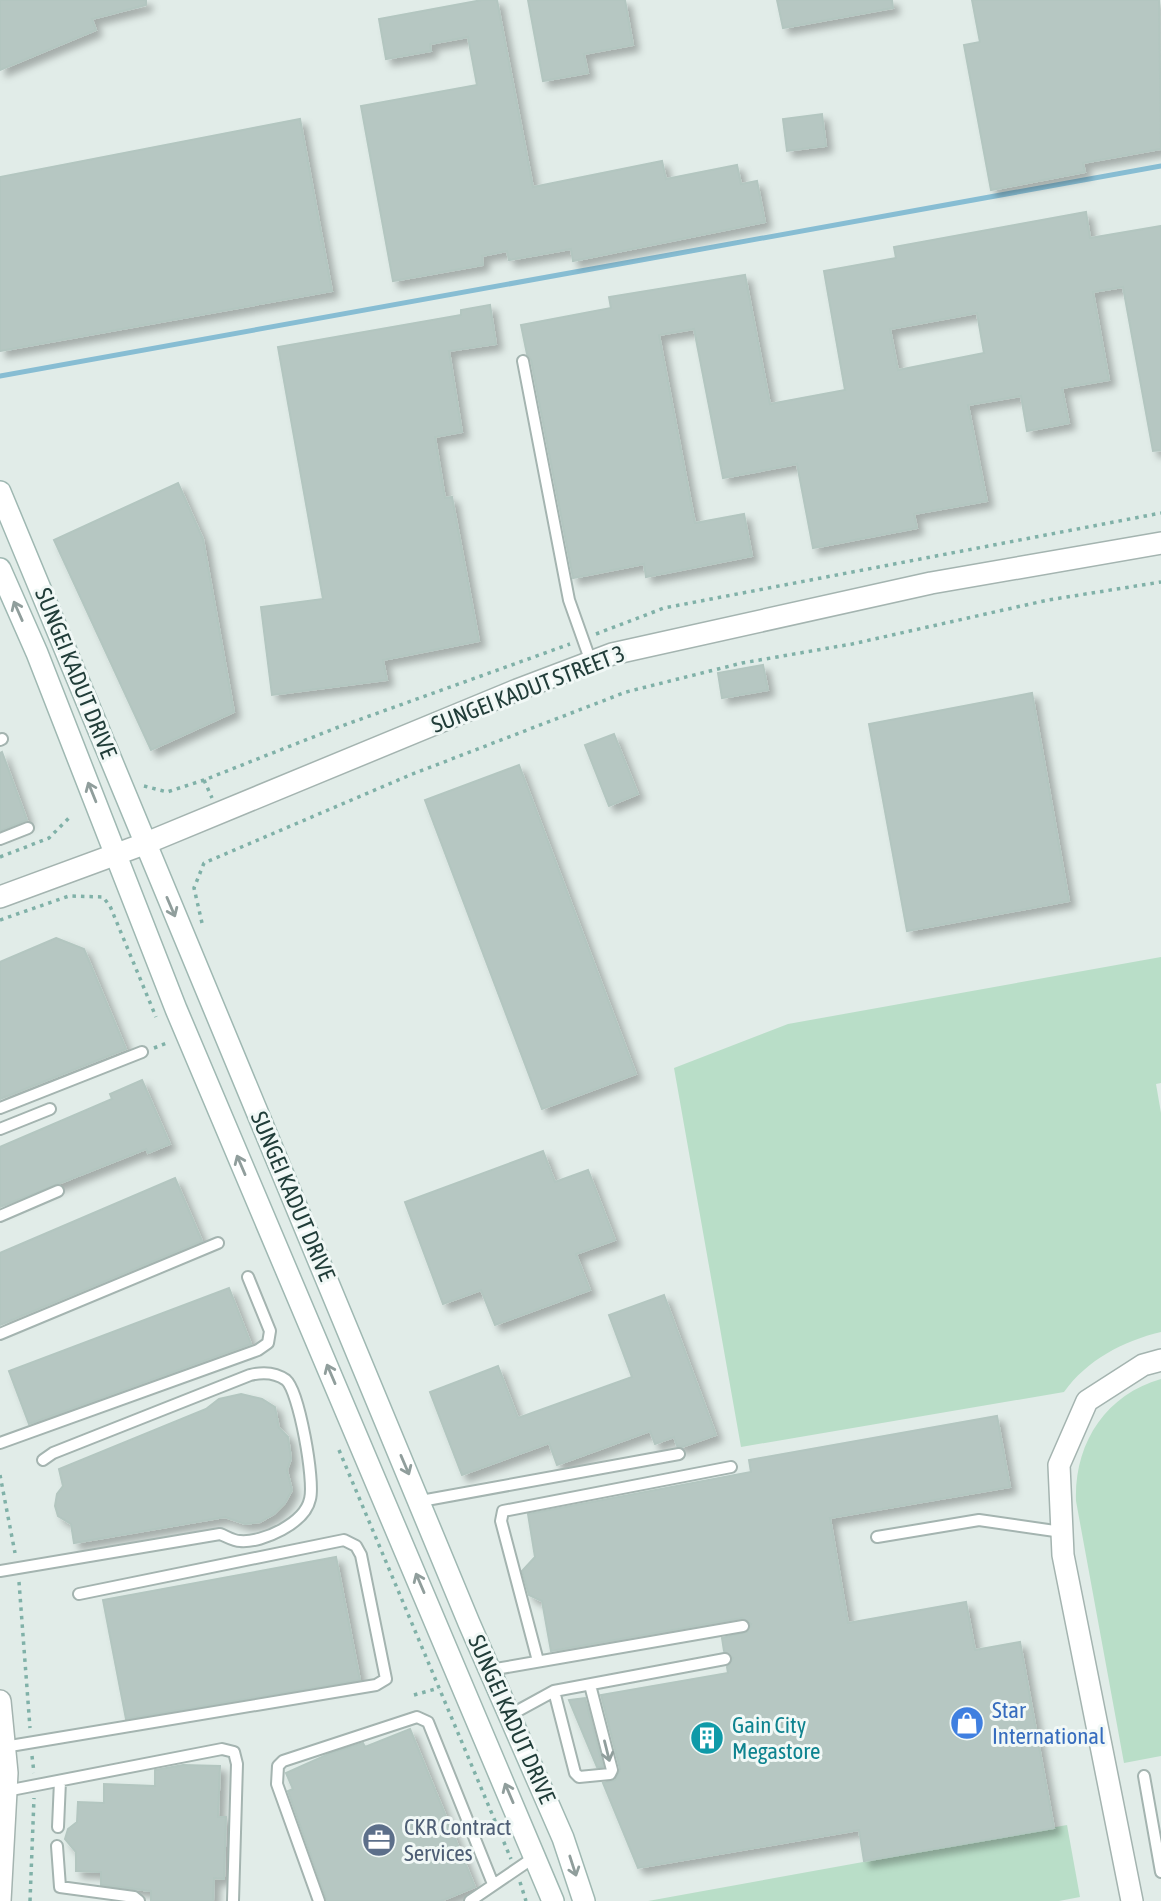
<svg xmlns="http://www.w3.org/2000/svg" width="1161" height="1901" font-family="'Asap Condensed',sans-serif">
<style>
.green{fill:#b9dec8}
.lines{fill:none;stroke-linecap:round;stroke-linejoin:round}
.stream{stroke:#87bdd3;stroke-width:5}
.building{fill:#b6c7c2;stroke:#b3c6c0;stroke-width:2;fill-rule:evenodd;filter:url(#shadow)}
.lane-casing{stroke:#a4b4b0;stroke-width:14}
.street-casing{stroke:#a4b4b0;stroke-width:24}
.secondary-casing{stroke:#9fb8b2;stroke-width:24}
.path{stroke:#80b1a8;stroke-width:3.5;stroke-dasharray:3.5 5;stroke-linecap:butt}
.lane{stroke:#fff;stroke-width:10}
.street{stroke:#fff;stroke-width:21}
.secondary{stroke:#fff;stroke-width:21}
.oneway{stroke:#909e9c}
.labels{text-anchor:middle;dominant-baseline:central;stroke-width:6;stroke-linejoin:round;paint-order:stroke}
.street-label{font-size:23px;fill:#213d39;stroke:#f1f8f6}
.shop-label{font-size:23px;fill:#366cbe;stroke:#f1f8f6;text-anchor:start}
.culture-label{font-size:23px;fill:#0d838f;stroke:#f1f8f6;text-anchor:start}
.service-label{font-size:23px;fill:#4e5e75;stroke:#f1f8f6;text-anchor:start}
</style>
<defs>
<filter id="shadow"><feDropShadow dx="6" dy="6" stdDeviation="3.5" flood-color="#0004"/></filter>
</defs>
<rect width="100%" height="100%" fill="#e1ece8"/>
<path class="green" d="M 1161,957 L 1161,1083 L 1156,1084 L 1161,1113 L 1161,1332 C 1123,1341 1087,1360 1064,1392 L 741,1447 L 674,1068 L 788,1024 Z
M 1161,1379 L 1161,1756 L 1124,1763 L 1076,1501 C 1074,1444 1105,1395 1161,1379 Z
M 1067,1825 L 1080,1897 L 1059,1901 L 648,1901 Z"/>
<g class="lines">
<path class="stream" d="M 0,376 L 1161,166"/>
</g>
<path class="building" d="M 0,0 L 146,0 L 146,5 L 92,19 L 96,30 L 0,70 Z
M 482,0 L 497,0 L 533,187 L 662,161 L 666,179 L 737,165 L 741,184 L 757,181 L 765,222 L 573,261 L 571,249 L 509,260 L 507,251 L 482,256 L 483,265 L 393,281 L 361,106 L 477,85 L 468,37 L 430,44 L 431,51 L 386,59 L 379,19 Z
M 528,0 L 625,0 L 633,45 L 584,54 L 588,73 L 543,81 Z
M 777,0 L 892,0 L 893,8 L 783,28 Z
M 972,0 L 1159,0 L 1161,149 L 1083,163 L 1085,172 L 991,190 L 964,45 L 980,42 Z
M 822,114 L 826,146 L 787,151 L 783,119 Z
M 300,119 L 332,291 L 0,351 L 0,177 Z
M 1086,212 L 1090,238 L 1161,226 L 1161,450 L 1153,451 L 1123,287 L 1093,292 L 1109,380 L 1062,388 L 1069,423 L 1027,431 L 1021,396 L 968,405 L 987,501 L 914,514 L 917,528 L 813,548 L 797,464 L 723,478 L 694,329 L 659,335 L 695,523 L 744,514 L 752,556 L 646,577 L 644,564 L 573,578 L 531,360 L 527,354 L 521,325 L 611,308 L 609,297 L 745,275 L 770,404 L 845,390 L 824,271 L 896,258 L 894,247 ZM 977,313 L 984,353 L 898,370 L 890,329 Z
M 490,305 L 496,344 L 449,351 L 462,432 L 435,437 L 445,498 L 452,497 L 479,641 L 383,660 L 387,680 L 272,695 L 261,607 L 323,599 L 278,347 L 461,315 L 461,310 Z
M 178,483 L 203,539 L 234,712 L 151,750 L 54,540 Z
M 763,665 L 768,690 L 722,698 L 718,673 Z
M 1032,693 L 1069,901 L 907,931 L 869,724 Z
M 614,734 L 638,794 L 609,806 L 585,745 Z
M 2,752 L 27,820 L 0,831 L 0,753 Z
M 519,765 L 636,1074 L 542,1109 L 425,800 Z
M 56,938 L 84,949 L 126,1049 L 0,1099 L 0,962 Z
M 142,1080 L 170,1144 L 148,1153 L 146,1149 L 0,1207 L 0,1147 L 112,1099 L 110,1094 Z
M 543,1151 L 555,1182 L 588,1170 L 615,1240 L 576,1254 L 590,1290 L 495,1325 L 481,1290 L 443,1304 L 405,1202 Z
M 175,1178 L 202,1241 L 0,1325 L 0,1253 Z
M 229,1288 L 251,1344 L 29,1424 L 9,1371 Z
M 664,1295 L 716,1435 L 682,1447 L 677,1446 L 674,1437 L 655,1444 L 650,1431 L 557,1465 L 549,1443 L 462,1475 L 430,1392 L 498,1366 L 518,1418 L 632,1377 L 609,1315 Z
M 241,1394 L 262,1399 L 275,1407 L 279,1428 L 288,1437 L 291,1459 L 287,1470 L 292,1490 L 285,1503 L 274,1514 L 260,1522 L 245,1524 L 225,1517 L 74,1543 L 71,1524 L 58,1516 L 55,1506 L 57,1494 L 63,1486 L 59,1469 L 206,1409 L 219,1399 Z
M 997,1416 L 1010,1487 L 830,1518 L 848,1623 L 966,1602 L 975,1650 L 1020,1642 L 1054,1828 L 864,1861 L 859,1830 L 638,1868 L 603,1783 L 615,1780 L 620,1769 L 601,1695 L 728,1673 L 727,1667 L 733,1658 L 724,1651 L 722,1638 L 747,1632 L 751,1624 L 742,1618 L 551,1651 L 542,1601 L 529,1595 L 522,1571 L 535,1557 L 528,1514 L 751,1472 L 749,1460 Z
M 336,1557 L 360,1680 L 126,1719 L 103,1600 Z
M 585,1698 L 603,1767 L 597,1767 L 569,1700 Z
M 410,1729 L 475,1887 L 441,1901 L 327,1901 L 288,1791 L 293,1789 L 286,1773 L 331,1753 L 363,1743 L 365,1747 Z
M 183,1765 L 220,1766 L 218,1817 L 226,1817 L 224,1879 L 214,1878 L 213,1901 L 151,1901 L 151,1891 L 101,1885 L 101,1872 L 76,1871 L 76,1852 L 65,1839 L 68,1829 L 77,1822 L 78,1802 L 104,1803 L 104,1784 L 155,1786 L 155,1770 Z"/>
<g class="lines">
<g class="lane-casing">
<path id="lane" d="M 523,361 L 569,600 L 591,662
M 0,740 L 2,739
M 0,839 L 28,828
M 0,1108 L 142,1052
M 0,1129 L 50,1109
M 0,1216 L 58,1191
M 0,1334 L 218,1243
M 0,1443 L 258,1350 L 268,1343 L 270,1331 L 248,1277
M 421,1501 L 679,1454
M 877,1537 L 979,1520 L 1062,1532
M 0,1571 L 220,1534 C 226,1536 233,1541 240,1541 C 263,1543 305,1523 310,1499 C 315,1481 299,1391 286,1380 C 275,1372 262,1372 250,1375 L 53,1453 L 43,1460
M 538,1661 L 501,1521 L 503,1511 L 731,1467
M 490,1670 L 743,1626
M 554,1691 L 575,1773 L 579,1777 L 610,1774 L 612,1770 L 590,1685
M 510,1715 L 554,1691 L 725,1659
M 4,1747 L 376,1685 L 386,1679 L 361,1555 L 356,1546 L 344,1540 L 79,1594
M 1144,1776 L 1161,1872
M 6,1791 L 222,1749 L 234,1752 L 237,1764 L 233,1901
M 58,1827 L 60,1781
M 57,1846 L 60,1887 L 134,1897 L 139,1901
M 319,1901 L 277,1784 L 278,1766 L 283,1761 L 417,1717 L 428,1722 L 493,1884
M 470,1901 L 536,1856"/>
</g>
<g class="street-casing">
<path id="street" d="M 0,897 L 144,844 L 517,690 L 612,654 L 931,583 L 1161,543
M 0,1701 L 7,1773 L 0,1901
M 1132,1901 L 1063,1555 L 1059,1465 L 1087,1401 L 1143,1365 L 1161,1360"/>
</g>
<g class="secondary-casing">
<path id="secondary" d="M 0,492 L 469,1623 L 563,1838 L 584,1901
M 0,569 L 37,653 L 176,1009 L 553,1901"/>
</g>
<path class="path" d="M 596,634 L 664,608 L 1161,513
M 204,780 L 212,798
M 144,786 L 167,792 L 204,780 L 336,728 L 570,644
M 0,857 L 49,838 L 69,818
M 0,920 L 69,896 L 103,897 L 110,906 L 156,1017
M 202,923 L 194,888 L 204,863 L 410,775 L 626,692 L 742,663 L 852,644 L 1048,600 L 1161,582
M 154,1048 L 167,1043
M 339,1450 L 511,1859
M 0,1475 L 15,1553
M 19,1582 L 30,1728
M 414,1695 L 439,1688
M 32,1756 L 34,1773
M 520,1882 L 526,1901
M 30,1901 L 34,1798"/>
<use href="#lane" class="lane"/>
<use href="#street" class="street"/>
<use href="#secondary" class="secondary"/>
</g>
<defs><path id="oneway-shaft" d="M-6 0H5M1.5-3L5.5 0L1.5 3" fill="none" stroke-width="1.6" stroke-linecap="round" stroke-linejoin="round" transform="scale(1.75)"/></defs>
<g class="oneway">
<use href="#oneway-shaft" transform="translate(18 611) rotate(-114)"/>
<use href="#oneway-shaft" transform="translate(92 792) rotate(-112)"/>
<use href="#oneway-shaft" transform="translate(171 907) rotate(67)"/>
<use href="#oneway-shaft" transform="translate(241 1165) rotate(-113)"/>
<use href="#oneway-shaft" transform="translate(331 1374) rotate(-113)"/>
<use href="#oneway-shaft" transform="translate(405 1465) rotate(67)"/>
<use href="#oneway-shaft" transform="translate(420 1583) rotate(-113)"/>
<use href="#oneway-shaft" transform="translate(607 1751) rotate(76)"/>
<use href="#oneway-shaft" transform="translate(509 1793) rotate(-113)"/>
<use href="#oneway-shaft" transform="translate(573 1866) rotate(72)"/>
</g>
<defs>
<g id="shop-disc" transform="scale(1.75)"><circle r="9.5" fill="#3f7fe0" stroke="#f1f8f6"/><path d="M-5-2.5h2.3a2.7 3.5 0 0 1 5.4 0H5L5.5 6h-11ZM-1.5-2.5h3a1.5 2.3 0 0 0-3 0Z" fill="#fff"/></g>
<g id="building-disc" transform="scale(1.75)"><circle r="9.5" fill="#0f9aa8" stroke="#f1f8f6"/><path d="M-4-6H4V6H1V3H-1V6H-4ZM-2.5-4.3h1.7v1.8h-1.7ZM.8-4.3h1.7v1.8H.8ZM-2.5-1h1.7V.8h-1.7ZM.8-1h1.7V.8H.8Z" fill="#fff"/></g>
<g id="office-disc" transform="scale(1.75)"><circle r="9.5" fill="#5c6f8a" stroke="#f1f8f6"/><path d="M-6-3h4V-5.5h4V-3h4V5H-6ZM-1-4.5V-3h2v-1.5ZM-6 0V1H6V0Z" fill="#fff"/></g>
</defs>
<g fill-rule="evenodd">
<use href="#shop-disc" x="967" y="1723"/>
<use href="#building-disc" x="707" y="1738"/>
<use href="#office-disc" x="379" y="1840"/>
</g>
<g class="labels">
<g class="street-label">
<text transform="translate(76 673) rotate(68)">SUNGEI KADUT DRIVE</text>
<text transform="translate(528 689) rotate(-21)">SUNGEI KADUT STREET 3</text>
<text transform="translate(293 1196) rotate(67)">SUNGEI KADUT DRIVE</text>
<text transform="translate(512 1719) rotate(66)">SUNGEI KADUT DRIVE</text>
</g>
<g class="shop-label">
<text x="992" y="1710">Star<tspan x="992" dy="26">International</tspan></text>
</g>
<g class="culture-label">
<text x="732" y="1725">Gain City<tspan x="732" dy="26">Megastore</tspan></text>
</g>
<g class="service-label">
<text x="404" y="1827">CKR Contract<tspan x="404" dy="26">Services</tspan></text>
</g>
</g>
</svg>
